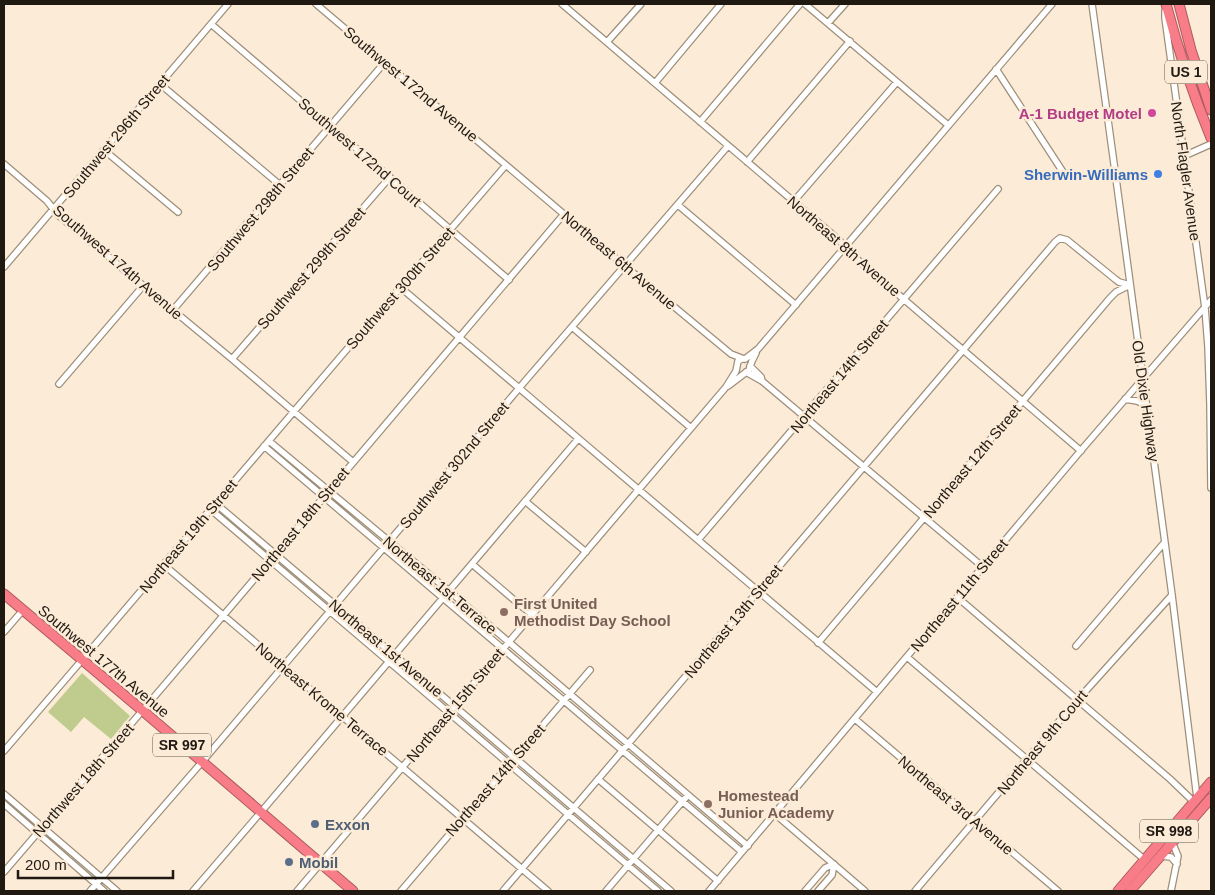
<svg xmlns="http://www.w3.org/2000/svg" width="1215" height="895" font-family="Arial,sans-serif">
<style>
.green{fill:#bfcc8d}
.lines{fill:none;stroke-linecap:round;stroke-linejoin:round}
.minor-casing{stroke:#9e8f7b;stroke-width:8}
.highway-casing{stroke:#ac5a5f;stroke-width:11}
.minor{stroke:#fff;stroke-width:5.5}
.highway{stroke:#f87d88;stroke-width:9}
.hotel-dot{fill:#d1479c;stroke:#fcebd6;stroke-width:2}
.shop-dot{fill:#3f7fe0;stroke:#fcebd6;stroke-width:2}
.education-dot{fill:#8d6e63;stroke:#fcebd6;stroke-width:2}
.service-dot{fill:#5c6f8a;stroke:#fcebd6;stroke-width:2}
.labels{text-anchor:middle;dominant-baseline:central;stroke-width:5;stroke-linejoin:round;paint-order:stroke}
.shield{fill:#fcebd6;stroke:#61584d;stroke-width:1}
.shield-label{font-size:14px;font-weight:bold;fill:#1f1912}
.street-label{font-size:15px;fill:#1f1912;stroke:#fcebd6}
.hotel-label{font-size:15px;font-weight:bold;fill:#b23c85;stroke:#fcebd6;text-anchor:end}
.shop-label{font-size:15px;font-weight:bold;fill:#366cbe;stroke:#fcebd6;text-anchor:end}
.education-label{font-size:15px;font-weight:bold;fill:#785e54;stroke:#fcebd6;text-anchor:start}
.service-label{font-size:15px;font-weight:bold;fill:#4e5e75;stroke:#fcebd6;text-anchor:start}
</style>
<rect width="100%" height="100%" fill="#fcebd6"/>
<path class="green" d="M 82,673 L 130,716 L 111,739 L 84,717 L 71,732 L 48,712 Z"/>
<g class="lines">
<g class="minor-casing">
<path id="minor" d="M 316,4 L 625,266 L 731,354 L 744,359
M 562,4 L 839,240 L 851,254 L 1081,451
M 805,4 L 948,125
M 1092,4 L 1115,171 L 1172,595 L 1197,798
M 1165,11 L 1165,18 L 1205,308 L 1208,347 L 1210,404 L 1211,488
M 828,23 L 845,4
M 211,24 L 336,131 L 509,280
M 607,42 L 641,4
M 996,69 L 1063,172
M 655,83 L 721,4
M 160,84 L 280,185
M 700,122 L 800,4
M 104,150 L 178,212
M 1184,156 L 1211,144
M 747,162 L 850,41
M 4,164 L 47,201 L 58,215 L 232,359 L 353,462
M 794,201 L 897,82
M 678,205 L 796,305
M 4,267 L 228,4
M 400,287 L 877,692
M 173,310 L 385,62
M 572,327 L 691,428
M 232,359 L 390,177
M 750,366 L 761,377 L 762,381
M 746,372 L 762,381 L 983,567
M 59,384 L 143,286
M 728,386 L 749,370 L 752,361 L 756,353
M 1125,399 L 1137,401 L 1146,405
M 269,441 L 449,591 L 748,846
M 264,446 L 742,852
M 525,501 L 586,552
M 215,503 L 459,710 L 671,891
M 210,509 L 658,891
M 698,540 L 998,189
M 472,564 L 520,605 L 532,614
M 164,565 L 548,891
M 957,597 L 1170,779 L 1194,802
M 4,632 L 23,610
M 818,643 L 1110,298 L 1116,292 L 1130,285
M 1076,646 L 1164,543
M 907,657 L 1145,860
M 855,719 L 1058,891
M 4,751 L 82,660 L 342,355 L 506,165
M 598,779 L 718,881
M 4,794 L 117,891
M 4,804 L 104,891
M 775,814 L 865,891
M 1160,856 L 1171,857 L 1177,864
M 4,872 L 166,683 L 564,214
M 90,891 L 202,762 L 526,380 L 728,146
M 193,891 L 261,812 L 578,439
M 297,891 L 726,387 L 736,371 L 738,361 L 742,359 L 745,359 L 758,349 L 1052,4
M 401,891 L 590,670
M 503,891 L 1055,242 L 1060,238 L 1067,240 L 1115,279 L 1119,282 L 1130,285
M 606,891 L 688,795
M 709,891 L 1083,448 L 1211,300
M 805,891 L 825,868 L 834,864 L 832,875 L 818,891
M 915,891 L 1073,705 L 1172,595
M 1171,891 L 1178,856 L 1172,842"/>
</g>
<g class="highway-casing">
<path id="highway" d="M 1166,4 C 1178,50 1193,94 1211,138
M 1179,4 L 1191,50 L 1211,110
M 4,594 L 143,711 L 353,891
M 1118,891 L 1211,782
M 1130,891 L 1211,798"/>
</g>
<use href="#minor" class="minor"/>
<use href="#highway" class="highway"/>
</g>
<circle class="hotel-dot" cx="1152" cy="113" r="5"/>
<circle class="shop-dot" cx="1158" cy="174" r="5"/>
<g class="education-dot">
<circle cx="504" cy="612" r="5"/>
<circle cx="708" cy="804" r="5"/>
</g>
<g class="service-dot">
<circle cx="315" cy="824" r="5"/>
<circle cx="289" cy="862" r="5"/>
</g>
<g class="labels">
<g class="shield">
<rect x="1165" y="60.5" width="42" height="23" rx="4"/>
<rect x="153" y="733.5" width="58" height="23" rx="4"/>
<rect x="1140" y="819.5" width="58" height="23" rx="4"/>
</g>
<g class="shield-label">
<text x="1186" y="72">US 1</text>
<text x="182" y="745">SR 997</text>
<text x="1169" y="831">SR 998</text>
</g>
<g class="street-label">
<text transform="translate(411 84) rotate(40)">Southwest 172nd Avenue</text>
<text transform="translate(116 136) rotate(-50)">Southwest 296th Street</text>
<text transform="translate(360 152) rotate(41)">Southwest 172nd Court</text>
<text transform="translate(1186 171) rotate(82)">North Flagler Avenue</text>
<text transform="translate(260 209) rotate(-50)">Southwest 298th Street</text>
<text transform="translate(844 246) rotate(41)">Northeast 8th Avenue</text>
<text transform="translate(619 260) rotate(40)">Northeast 6th Avenue</text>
<text transform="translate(118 262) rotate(41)">Southwest 174th Avenue</text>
<text transform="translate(311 268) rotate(-49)">Southwest 299th Street</text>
<text transform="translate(400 288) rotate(-49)">Southwest 300th Street</text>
<text transform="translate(839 376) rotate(-50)">Northeast 14th Street</text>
<text transform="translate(1146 401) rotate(82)">Old Dixie Highway</text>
<text transform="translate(972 461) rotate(-50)">Northeast 12th Street</text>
<text transform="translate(454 465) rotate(-50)">Southwest 302nd Street</text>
<text transform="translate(300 524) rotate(-50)">Northeast 18th Street</text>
<text transform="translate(188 536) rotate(-50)">Northeast 19th Street</text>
<text transform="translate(440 585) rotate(40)">Northeast 1st Terrace</text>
<text transform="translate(959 595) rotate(-50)">Northeast 11th Street</text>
<text transform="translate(733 621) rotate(-50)">Northeast 13th Street</text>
<text transform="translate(386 648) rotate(40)">Northeast 1st Avenue</text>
<text transform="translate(104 661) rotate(40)">Southwest 177th Avenue</text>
<text transform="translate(322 699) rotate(40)">Northeast Krome Terrace</text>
<text transform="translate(455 705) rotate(-50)">Northeast 15th Street</text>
<text transform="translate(1042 742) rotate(-50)">Northeast 9th Court</text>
<text transform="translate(83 780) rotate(-49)">Northwest 18th Street</text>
<text transform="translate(495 780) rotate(-49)">Northeast 14th Street</text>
<text transform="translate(956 805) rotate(40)">Northeast 3rd Avenue</text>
</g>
<g class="hotel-label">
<text x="1142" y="113">A-1 Budget Motel</text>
</g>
<g class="shop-label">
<text x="1148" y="174">Sherwin-Williams</text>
</g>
<g class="education-label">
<text x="514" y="603">First United<tspan x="514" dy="17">Methodist Day School</tspan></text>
<text x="718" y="795">Homestead<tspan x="718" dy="17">Junior Academy</tspan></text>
</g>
<g class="service-label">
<text x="325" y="824">Exxon</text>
<text x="299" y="862">Mobil</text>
</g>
</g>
<rect width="1215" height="895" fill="none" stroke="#1f1912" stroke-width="10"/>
<path d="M18 870v8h155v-8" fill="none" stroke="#1f1912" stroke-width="2.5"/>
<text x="25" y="870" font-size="15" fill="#1f1912" stroke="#fcebd6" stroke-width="4" paint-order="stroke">200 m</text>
</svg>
